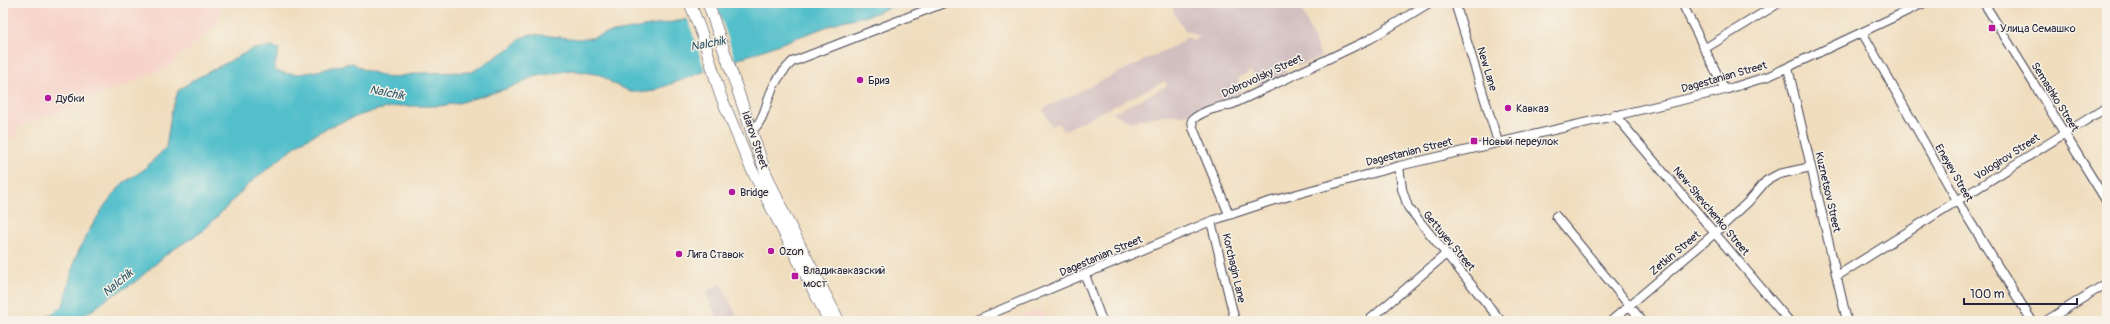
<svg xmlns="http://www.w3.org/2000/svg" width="2110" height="324" font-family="Pangolin,sans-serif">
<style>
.built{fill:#f7d1c7}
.industrial{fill:#d2bfc0}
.water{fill:#52bfcb;stroke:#3a7083}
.pier{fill:#f0ddbe}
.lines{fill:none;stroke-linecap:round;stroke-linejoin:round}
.minor-casing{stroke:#413e4f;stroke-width:10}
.major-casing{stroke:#413e4f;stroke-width:12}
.minor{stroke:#fff;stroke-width:8}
.major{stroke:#fff;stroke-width:11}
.poi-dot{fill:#b5179e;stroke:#f7f3e8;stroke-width:1.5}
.labels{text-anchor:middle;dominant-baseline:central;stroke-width:3;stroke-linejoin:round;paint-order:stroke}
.poi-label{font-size:11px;fill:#22223b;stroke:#f7f3e8;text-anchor:start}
.street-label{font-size:11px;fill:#22223b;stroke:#f7f3e8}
.water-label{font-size:12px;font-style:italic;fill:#33596d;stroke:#f7f3e8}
</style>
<rect width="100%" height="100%" fill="#f7f3e8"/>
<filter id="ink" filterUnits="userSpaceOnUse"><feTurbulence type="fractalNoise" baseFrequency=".025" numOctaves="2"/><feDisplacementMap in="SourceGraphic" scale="8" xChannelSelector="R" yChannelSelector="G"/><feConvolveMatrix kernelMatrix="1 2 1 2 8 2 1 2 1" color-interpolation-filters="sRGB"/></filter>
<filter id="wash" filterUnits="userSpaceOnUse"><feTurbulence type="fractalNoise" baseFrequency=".012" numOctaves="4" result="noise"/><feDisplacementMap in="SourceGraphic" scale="16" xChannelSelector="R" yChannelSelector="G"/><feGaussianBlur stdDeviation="0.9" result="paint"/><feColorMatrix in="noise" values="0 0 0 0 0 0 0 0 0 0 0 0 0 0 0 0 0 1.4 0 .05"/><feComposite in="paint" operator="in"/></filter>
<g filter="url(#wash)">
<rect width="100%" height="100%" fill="#f0ddbe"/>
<path class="built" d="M 3,3 L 223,3 L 218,23 L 167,68 L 17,128 L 19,134 L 3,142 Z
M 1042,309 L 1048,321 L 1007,321 Z"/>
<path class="industrial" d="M 1172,3 L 1301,3 L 1302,10 L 1321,57 L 1298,66 L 1295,62 L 1284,66 L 1287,73 L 1259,88 L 1251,71 L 1238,79 L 1243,93 L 1204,110 L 1185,115 L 1163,115 L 1130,122 L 1113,113 L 1167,86 L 1165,81 L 1063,131 L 1059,123 L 1051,126 L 1043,109 L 1182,42 L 1187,36 L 1193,41 L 1200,37 L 1185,30 L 1174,13 Z
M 721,284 L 731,304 L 739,321 L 719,321 L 705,292 Z"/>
<path class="water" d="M 730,3 L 901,3 L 870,15 L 842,21 L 649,92 L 631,92 L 612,83 L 601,75 L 571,70 L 533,77 L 509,88 L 458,103 L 440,106 L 400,106 L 376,110 L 346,120 L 321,131 L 301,142 L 251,182 L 203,231 L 168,253 L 135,282 L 108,298 L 94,309 L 74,321 L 41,321 L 63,306 L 75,259 L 87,234 L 105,205 L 123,183 L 142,171 L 166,148 L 171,114 L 178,91 L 193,80 L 253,49 L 272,47 L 279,49 L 274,70 C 299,81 328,66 353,63 L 362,69 L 390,78 L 419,73 L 472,72 L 512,47 L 521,38 L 531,34 L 579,39 L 592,38 L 603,34 L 684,20 Z"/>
<path class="pier" d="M 717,6 L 736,62 L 706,74 L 687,17 Z"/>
</g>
<g filter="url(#ink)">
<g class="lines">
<g class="minor-casing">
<path id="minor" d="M 1455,3 L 1498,142
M 1682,3 L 1725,90
M 1984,3 L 2107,202
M 1862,32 L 1958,202 L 2032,321
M 1704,49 L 1779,3
M 1788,68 L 1847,321
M 1615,115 L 1789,321
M 752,131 C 764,120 765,107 771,92 C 775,81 783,71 792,62 L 944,3
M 1399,166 L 1402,189 L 1408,207 L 1501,321
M 1229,214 L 1193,128 L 1192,120 C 1204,110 1219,107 1233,104 L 1370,39 L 1429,3
M 1556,216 L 1642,321
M 1211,221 L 1235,321
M 1085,275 L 1102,321
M 1837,276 L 2107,107
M 974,321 L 1211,221 L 1268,202 L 1399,166 L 1725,90 L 1769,76 L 1924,3
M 1368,321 L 1446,254
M 1611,321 L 1715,233 L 1749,201 L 1766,181 L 1779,174 L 1811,167
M 2046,321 L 2107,283"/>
</g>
<g class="major-casing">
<path id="major" d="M 690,3 L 703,37 L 720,94 L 750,166 L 829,321
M 708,3 L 765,171 L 786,218 L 839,321"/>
</g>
<use href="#minor" class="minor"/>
<use href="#major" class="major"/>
</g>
</g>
<g class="poi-dot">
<rect x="1988" y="24" width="8" height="8" rx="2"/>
<circle cx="860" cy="80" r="4"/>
<circle cx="48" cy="98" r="4"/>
<circle cx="1508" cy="108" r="4"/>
<rect x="1470" y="137" width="8" height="8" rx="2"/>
<circle cx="732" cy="192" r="4"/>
<circle cx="771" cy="251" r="4"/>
<circle cx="679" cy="254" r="4"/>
<rect x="791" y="272" width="8" height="8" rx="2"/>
</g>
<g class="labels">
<g class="poi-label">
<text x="2000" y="28">Улица Семашко</text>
<text x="868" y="80">Бриз</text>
<text x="56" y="98">Дубки</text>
<text x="1516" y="108">Кавказ</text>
<text x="1482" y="141">Новый переулок</text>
<text x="740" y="192">Bridge</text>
<text x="779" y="251">Ozon</text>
<text x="687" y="254">Лига Ставок</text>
<text x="803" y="270">Владикавказский<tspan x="803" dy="13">мост</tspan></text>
</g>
<g class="street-label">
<text transform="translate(1487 69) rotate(73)">New Lane</text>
<text transform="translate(1262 76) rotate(-25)">Dobrovolsky Street</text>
<text transform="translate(1724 77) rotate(-16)">Dagestanian Street</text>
<text transform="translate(2055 97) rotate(58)">Semashko Street</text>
<text transform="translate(755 140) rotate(71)">Idarov Street</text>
<text transform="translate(1409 152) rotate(-14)">Dagestanian Street</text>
<text transform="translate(2007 157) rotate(-33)">Vologirov Street</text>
<text transform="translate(1954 173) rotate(60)">Eneyev Street</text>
<text transform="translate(1828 192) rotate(77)">Kuznetsov Street</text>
<text transform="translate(1711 211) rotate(50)">New-Shevchenko Street</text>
<text transform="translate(1449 241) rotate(50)">Gettuyev Street</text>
<text transform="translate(1675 253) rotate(-40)">Zetkin Street</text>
<text transform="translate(1101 256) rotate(-23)">Dagestanian Street</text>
<text transform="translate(1234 268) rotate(77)">Korchagin Lane</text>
</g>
<g class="water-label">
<text transform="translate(708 44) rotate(-11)">Nalchik</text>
<text transform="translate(387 93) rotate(11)">Nalchik</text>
<text transform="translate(118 283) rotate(-40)">Nalchik</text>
</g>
</g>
<rect width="2110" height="324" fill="none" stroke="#f7f3e8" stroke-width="16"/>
<path d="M1964 298v6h113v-6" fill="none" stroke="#22223b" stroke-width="2"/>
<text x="1970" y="298" font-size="12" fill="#22223b" stroke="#f7f3e8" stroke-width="3" paint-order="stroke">100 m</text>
</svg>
